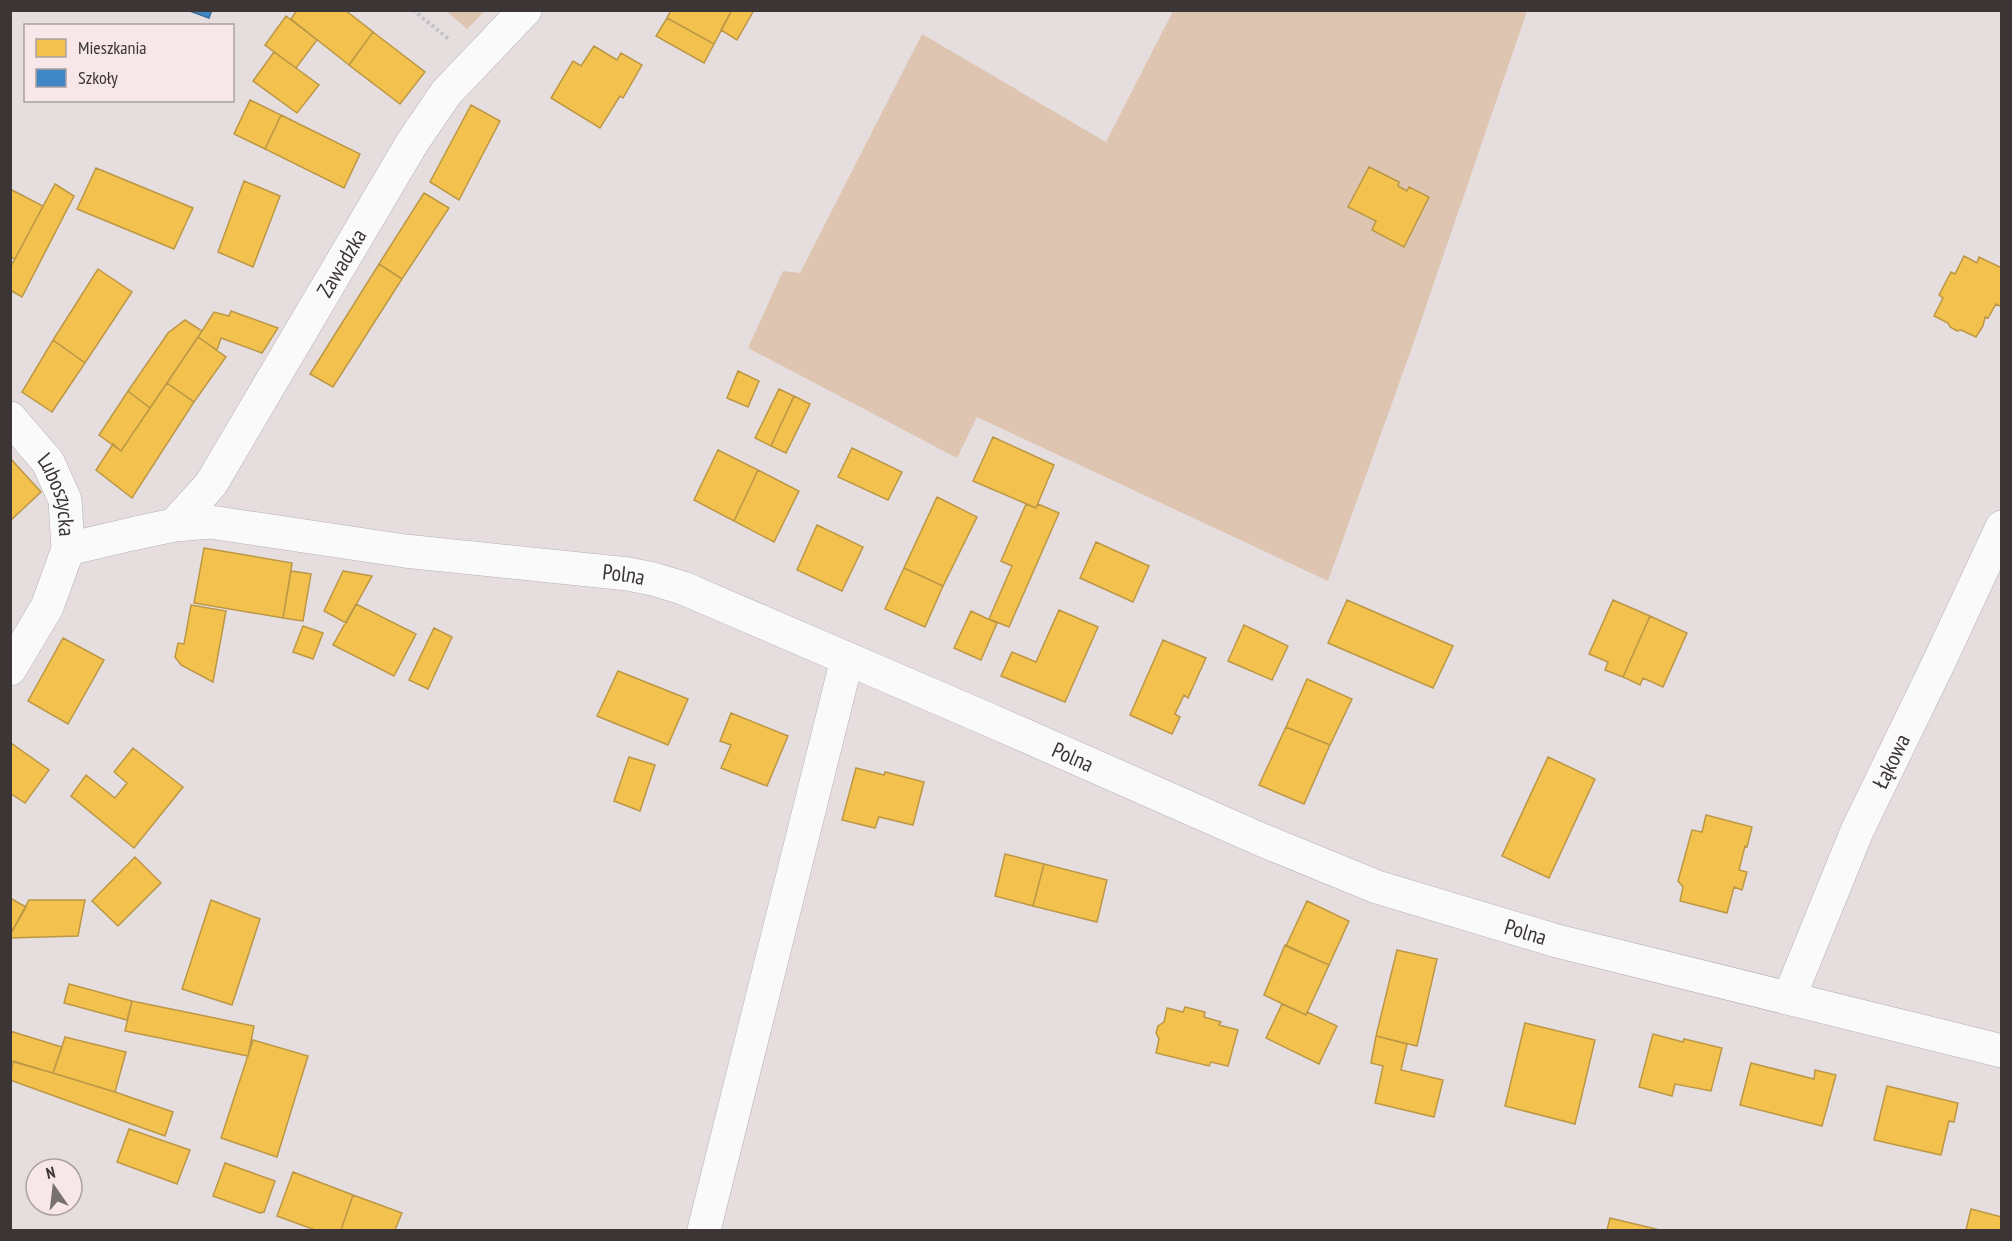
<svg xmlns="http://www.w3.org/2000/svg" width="2012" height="1241" font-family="'PT Sans Narrow',sans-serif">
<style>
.green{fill:#dec5b1}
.homes{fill:#f2c14e;stroke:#bb9746;stroke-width:1.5}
.schools{fill:#3f88c5;stroke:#3e6f9a;stroke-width:1.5}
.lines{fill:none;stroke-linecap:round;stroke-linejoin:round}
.street-casing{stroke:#b7b1b1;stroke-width:34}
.secondary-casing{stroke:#b7b1b1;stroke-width:34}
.path{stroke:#c3c1c1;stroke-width:4;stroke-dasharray:3 3;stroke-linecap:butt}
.street{stroke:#fbfafa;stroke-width:33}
.secondary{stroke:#fbfafa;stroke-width:33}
.labels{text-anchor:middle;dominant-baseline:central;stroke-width:6;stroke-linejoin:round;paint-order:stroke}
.street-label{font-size:22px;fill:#3b3535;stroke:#f7e7e8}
</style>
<rect width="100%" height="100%" fill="#e6dede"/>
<path class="green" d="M 446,11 L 485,11 L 467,29 Z
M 1173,11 L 1527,11 L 1410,353 L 1328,581 L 977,417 L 957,458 L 748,348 L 783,271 L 800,273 L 922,34 L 1106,142 Z"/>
<path class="homes" d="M 297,10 L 345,10 L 373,32 L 349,65 L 291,19 Z
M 671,10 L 732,10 L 714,44 L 667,18 Z
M 732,10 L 754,10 L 737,40 L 721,30 Z
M 286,16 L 317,40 L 296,68 L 265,45 Z
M 667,18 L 714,44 L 704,63 L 656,36 Z
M 373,32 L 425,72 L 400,104 L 349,65 Z
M 594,46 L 617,60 L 621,53 L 642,65 L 623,98 L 620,96 L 600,128 L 551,98 L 573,61 L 581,66 Z
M 274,52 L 319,85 L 297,113 L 253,81 Z
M 250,100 L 281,115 L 265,149 L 234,134 Z
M 471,105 L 500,121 L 459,200 L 430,182 Z
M 281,115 L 360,154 L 344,188 L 265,149 Z
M 1369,167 L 1399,182 L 1398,186 L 1407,191 L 1409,187 L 1429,197 L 1404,247 L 1372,230 L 1376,221 L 1348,207 Z
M 96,168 L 193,208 L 174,249 L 77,209 Z
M 244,181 L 280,196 L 253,267 L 218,252 Z
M 55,184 L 74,196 L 22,297 L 10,290 L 10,268 Z
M 10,189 L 43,206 L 15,259 L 10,257 Z
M 424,193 L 449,208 L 402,279 L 379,264 Z
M 1964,256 L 1977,263 L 1979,257 L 2002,268 L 2002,307 L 1996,304 L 1988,318 L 1985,317 L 1983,326 L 1976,337 L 1961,330 L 1957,331 L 1950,327 L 1948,323 L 1934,316 L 1943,298 L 1939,295 L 1951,272 L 1955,274 Z
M 379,264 L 402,279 L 333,387 L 310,374 Z
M 98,269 L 132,292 L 85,363 L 53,340 Z
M 231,311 L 278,328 L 262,353 L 221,338 L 217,350 L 198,337 L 214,312 L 229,316 Z
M 185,320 L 202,331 L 150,408 L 128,391 L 168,333 Z
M 198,337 L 226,357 L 194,402 L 167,383 Z
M 53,340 L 85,363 L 52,412 L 22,392 Z
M 738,371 L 759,381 L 748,407 L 727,398 Z
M 167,383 L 194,402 L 132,498 L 96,470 L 113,444 L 121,451 Z
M 779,389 L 794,396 L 771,446 L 755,438 Z
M 128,391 L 150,408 L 121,451 L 99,435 Z
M 794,396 L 810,404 L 786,453 L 771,446 Z
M 993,437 L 1054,465 L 1036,508 L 973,481 Z
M 852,448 L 902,472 L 888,500 L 838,477 Z
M 718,450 L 758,470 L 734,521 L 694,500 Z
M 10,458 L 41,492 L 10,521 Z
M 758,470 L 799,491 L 774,542 L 734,521 Z
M 937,497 L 977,517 L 943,586 L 904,568 Z
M 1026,504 L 1036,508 L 1038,504 L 1059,513 L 1009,627 L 989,619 L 1012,566 L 1001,561 Z
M 817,525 L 863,547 L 842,591 L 797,570 Z
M 1096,542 L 1149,566 L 1133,602 L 1080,578 Z
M 204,548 L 292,563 L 283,618 L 194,603 Z
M 904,568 L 943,586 L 925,627 L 885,609 Z
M 291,571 L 311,574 L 303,621 L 283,618 Z
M 343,571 L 372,576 L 346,623 L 324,611 Z
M 1347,600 L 1453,646 L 1433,688 L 1328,643 Z
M 1613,600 L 1650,616 L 1623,677 L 1605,670 L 1608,662 L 1589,654 Z
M 356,604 L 416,634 L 394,676 L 333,645 Z
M 191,605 L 226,611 L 213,682 L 181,665 L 175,657 L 178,643 L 184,644 Z
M 1059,610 L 1098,627 L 1065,702 L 1001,676 L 1012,652 L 1036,662 Z
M 971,611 L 997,623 L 981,660 L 954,648 Z
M 1650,616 L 1687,633 L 1663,687 L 1643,678 L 1640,685 L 1623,677 Z
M 1244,625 L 1288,646 L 1272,680 L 1228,661 Z
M 303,626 L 323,633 L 313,659 L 293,652 Z
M 434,628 L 452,637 L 428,689 L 409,680 Z
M 63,638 L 104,660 L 68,724 L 28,701 Z
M 1163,640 L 1206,658 L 1188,698 L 1184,695 L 1175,714 L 1180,717 L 1172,734 L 1130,715 Z
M 618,671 L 688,699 L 668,745 L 597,716 Z
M 1307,679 L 1352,699 L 1330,745 L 1286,727 Z
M 731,713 L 788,736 L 767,786 L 721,768 L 731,745 L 720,741 Z
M 1286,727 L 1330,745 L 1304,804 L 1259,785 Z
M 11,743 L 49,770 L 25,803 L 10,793 Z
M 133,748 L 183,787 L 134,848 L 71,796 L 86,775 L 115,798 L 127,783 L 114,772 Z
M 629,757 L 655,765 L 640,811 L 614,801 Z
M 1548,757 L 1595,779 L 1549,878 L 1502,856 Z
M 856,768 L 884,775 L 885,772 L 924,782 L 913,825 L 879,817 L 875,828 L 842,820 Z
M 1706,815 L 1752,827 L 1747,847 L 1745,846 L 1739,870 L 1747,872 L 1742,890 L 1734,887 L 1727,913 L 1680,901 L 1683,887 L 1678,881 L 1692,830 L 1702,832 Z
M 1005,854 L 1044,864 L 1033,906 L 995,896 Z
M 135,857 L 161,883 L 118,926 L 92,901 Z
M 1044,864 L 1107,880 L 1097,922 L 1033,906 Z
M 10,898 L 26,907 L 10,935 Z
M 29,900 L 85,900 L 78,936 L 10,938 L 10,935 Z
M 211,900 L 260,919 L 232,1005 L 182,989 Z
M 1307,901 L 1349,921 L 1329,965 L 1286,946 Z
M 1285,945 L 1329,965 L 1306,1015 L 1264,995 Z
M 1397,950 L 1437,959 L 1417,1046 L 1376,1036 Z
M 69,984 L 132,1001 L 127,1020 L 64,1003 Z
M 132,1001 L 254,1026 L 248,1056 L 125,1031 Z
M 1282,1004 L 1306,1015 L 1307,1012 L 1337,1026 L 1319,1064 L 1266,1038 Z
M 1185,1007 L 1205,1012 L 1204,1017 L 1221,1022 L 1219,1025 L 1238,1030 L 1228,1066 L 1211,1062 L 1209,1066 L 1156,1053 L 1159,1039 L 1156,1033 L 1158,1026 L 1164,1022 L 1167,1008 L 1183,1012 Z
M 1525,1023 L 1595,1040 L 1575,1124 L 1505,1106 Z
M 10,1031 L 62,1047 L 53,1073 L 10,1061 Z
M 1653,1034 L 1683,1042 L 1684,1039 L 1722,1048 L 1711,1091 L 1675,1084 L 1672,1096 L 1639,1087 Z
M 1376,1036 L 1407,1044 L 1401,1070 L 1443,1080 L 1434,1117 L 1375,1103 L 1383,1066 L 1371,1063 Z
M 65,1037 L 126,1052 L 115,1092 L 53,1073 Z
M 253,1040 L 308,1056 L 277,1157 L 221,1138 Z
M 13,1061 L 115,1092 L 173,1112 L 165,1136 L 10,1080 Z
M 1751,1063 L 1814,1079 L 1815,1070 L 1836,1075 L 1822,1126 L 1740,1105 Z
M 1887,1086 L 1958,1103 L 1954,1122 L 1949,1121 L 1941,1155 L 1874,1140 Z
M 129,1129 L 190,1150 L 177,1184 L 117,1162 Z
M 225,1163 L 275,1181 L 264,1212 L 260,1213 L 213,1196 Z
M 293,1172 L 353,1195 L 341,1230 L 315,1230 L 277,1216 Z
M 353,1195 L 402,1213 L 395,1230 L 341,1230 Z
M 1971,1209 L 2002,1217 L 2002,1230 L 1966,1230 Z
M 1610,1218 L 1660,1230 L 1607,1230 Z"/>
<path class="schools" d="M 187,10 L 212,10 L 209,18 Z"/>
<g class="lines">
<g class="street-casing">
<g id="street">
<path id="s1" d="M 174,525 L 211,484 L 412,143 L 446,93 L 525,10"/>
<path id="s2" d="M 136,533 L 174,525 L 210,522 L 405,551 L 628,574 L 653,579 L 683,588 L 992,721 L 1262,840 L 1377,887 L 1557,941 L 2002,1051"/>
<path id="s3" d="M 1789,998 L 1857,831 L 1938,664 L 2002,527"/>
<path d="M 704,1230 L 847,659"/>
</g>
</g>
<g class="secondary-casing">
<g id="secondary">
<path id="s4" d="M 10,418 L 48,462 L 65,500 L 68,549 L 47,607 L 10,669"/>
<path d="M 68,549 L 136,533"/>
</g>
</g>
<path class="path" d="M 413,10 L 450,40"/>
<use href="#street" class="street"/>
<use href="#secondary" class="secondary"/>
</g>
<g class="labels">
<g class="street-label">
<text stroke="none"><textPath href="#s1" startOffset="312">Zawadzka</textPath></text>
<text stroke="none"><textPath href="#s4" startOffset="93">Luboszycka</textPath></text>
<text stroke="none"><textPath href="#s2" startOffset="492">Polna</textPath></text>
<text stroke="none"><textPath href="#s2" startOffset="978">Polna</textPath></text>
<text stroke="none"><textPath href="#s3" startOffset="258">Łąkowa</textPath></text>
<text stroke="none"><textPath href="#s2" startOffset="1464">Polna</textPath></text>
</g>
</g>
<rect width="2012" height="1241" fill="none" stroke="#3b3535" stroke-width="24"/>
<rect x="24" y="24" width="210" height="78" fill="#f7e7e8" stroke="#aca0a0" stroke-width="1.5"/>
<rect x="36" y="39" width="30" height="18" fill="#f2c14e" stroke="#aca0a0" stroke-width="1.5"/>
<text x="78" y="54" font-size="18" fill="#3b3535">Mieszkania</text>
<rect x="36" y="69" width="30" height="18" fill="#3f88c5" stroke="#aca0a0" stroke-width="1.5"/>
<text x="78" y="84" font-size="18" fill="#3b3535">Szkoły</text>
<g transform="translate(54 1187) rotate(346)"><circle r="28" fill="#f7e7e8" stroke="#aca0a0" stroke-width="1.5"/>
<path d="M0-4.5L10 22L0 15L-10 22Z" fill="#777070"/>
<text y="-9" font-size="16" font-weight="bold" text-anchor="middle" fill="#3b3535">N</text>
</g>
</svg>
